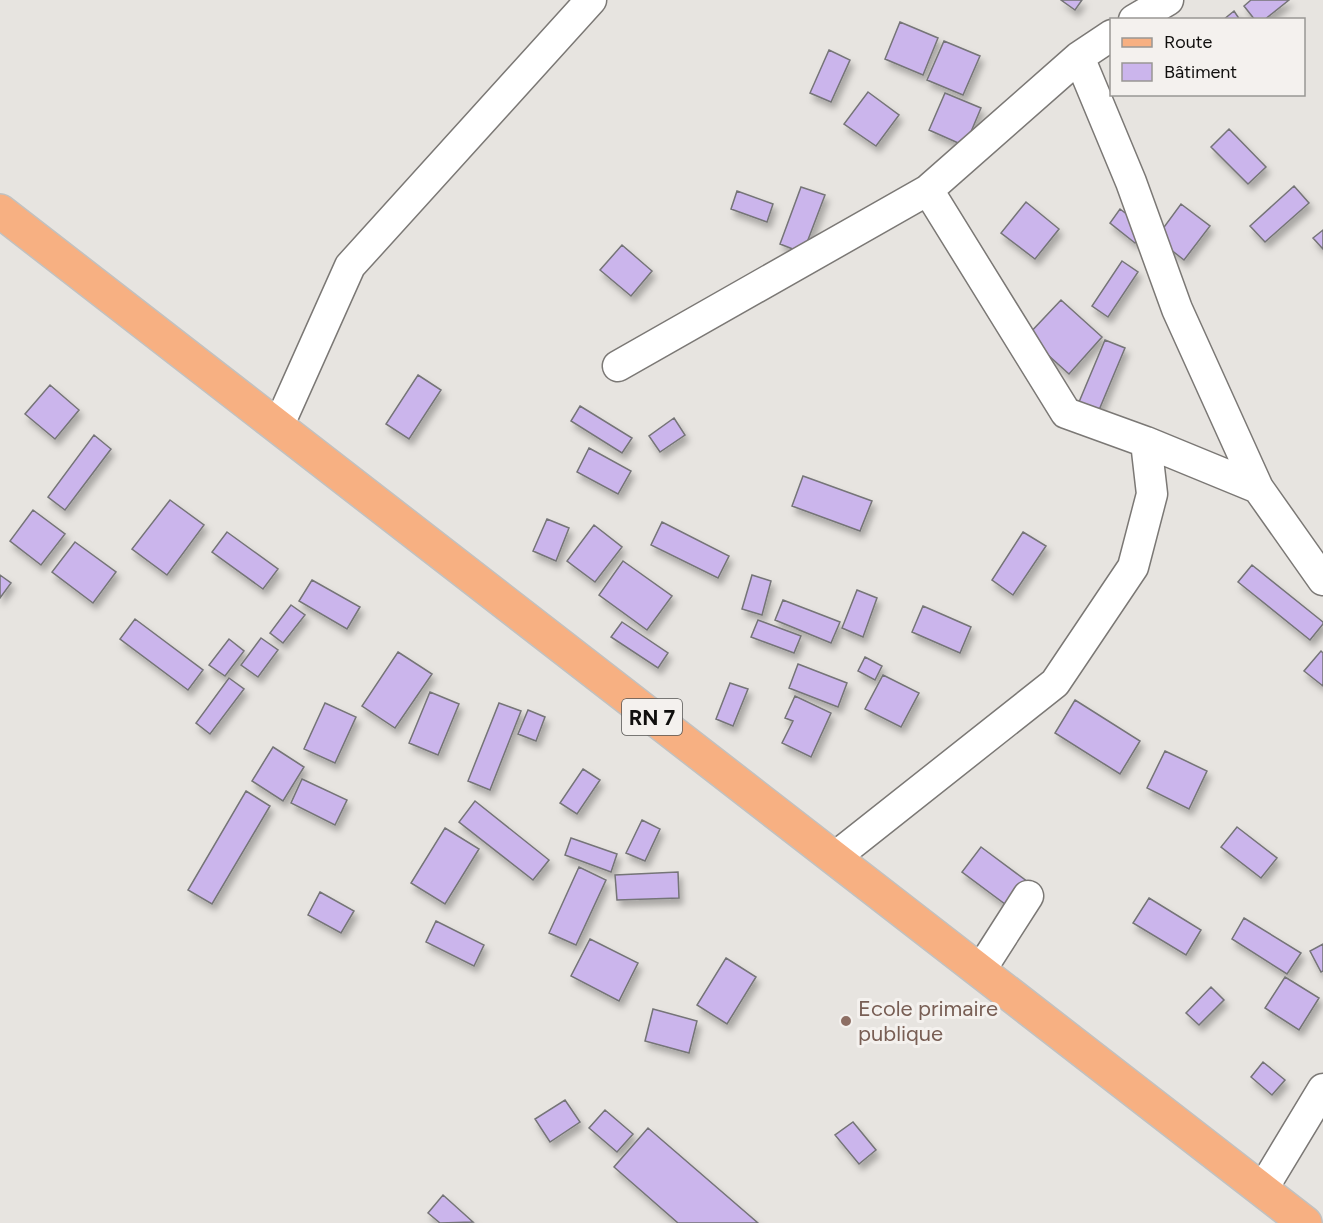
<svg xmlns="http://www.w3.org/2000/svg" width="1323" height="1223" font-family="Figtree,sans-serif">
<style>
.building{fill:#cbb5ec;stroke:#757477;stroke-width:1.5;filter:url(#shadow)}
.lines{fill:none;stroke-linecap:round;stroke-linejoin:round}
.street-casing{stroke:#7b7875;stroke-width:33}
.primary-casing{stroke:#c1c1c0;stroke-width:36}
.street{stroke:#fff;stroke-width:30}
.primary{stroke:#f7b082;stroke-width:33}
.education-dot{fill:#8d6e63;stroke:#f4f1ee;stroke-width:2}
.labels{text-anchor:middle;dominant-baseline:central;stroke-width:6;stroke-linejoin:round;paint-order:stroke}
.shield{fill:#f4f1ee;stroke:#545351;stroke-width:1.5}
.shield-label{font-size:21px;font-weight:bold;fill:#100f0e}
.education-label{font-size:22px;fill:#785e54;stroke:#f4f1ee;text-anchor:start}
</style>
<defs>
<filter id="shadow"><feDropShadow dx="3.5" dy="6" stdDeviation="3" flood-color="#0004"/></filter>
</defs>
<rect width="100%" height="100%" fill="#e7e4e0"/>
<path class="building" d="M 1061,0 L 1082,0 L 1075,10 Z
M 1251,0 L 1289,0 L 1264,20 L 1255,20 L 1244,6 Z
M 1234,11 L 1240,20 L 1223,20 Z
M 900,22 L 938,38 L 923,75 L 885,59 Z
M 944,41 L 980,56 L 963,95 L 927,80 Z
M 829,50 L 850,60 L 831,102 L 810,93 Z
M 868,92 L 899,115 L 876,146 L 844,124 Z
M 945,93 L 981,108 L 965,146 L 929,130 Z
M 1229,129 L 1266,167 L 1248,184 L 1211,147 Z
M 1294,186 L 1309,203 L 1265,242 L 1250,226 Z
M 801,187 L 825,195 L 803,253 L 780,244 Z
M 737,191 L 773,204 L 767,222 L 731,209 Z
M 1026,202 L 1059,229 L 1035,259 L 1001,233 Z
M 1181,204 L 1210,226 L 1184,260 L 1156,238 Z
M 1120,209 L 1146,229 L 1135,243 L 1110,223 Z
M 1323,230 L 1323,249 L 1313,238 Z
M 622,245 L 652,271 L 631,296 L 600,270 Z
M 1122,261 L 1138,272 L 1108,317 L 1092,306 Z
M 1061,300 L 1102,337 L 1069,374 L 1027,336 Z
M 1105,340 L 1125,348 L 1099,410 L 1079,402 Z
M 418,375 L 441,390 L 409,439 L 386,424 Z
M 50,385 L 79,410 L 55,439 L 25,414 Z
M 580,406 L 632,438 L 622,453 L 571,421 Z
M 674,418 L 685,435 L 660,452 L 649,436 Z
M 94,435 L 111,449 L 65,510 L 48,497 Z
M 589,448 L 631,471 L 618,494 L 577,472 Z
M 803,476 L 872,501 L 860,531 L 792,506 Z
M 170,500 L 204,525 L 167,575 L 132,549 Z
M 33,510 L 65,534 L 41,565 L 10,541 Z
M 547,519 L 569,528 L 556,561 L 533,551 Z
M 662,522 L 729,556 L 718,578 L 651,545 Z
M 594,525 L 622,547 L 595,582 L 567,561 Z
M 227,532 L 278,569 L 263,589 L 212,552 Z
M 1023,532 L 1046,546 L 1013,595 L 992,580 Z
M 75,542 L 116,572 L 93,603 L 52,572 Z
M 623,561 L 672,596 L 647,630 L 599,595 Z
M 1252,565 L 1323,622 L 1323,624 L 1310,640 L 1238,582 Z
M 0,575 L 11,583 L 0,598 Z
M 752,575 L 771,581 L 762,615 L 742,609 Z
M 312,580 L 360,607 L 347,629 L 299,601 Z
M 857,590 L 877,598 L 863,637 L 842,628 Z
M 783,600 L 840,622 L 831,643 L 775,620 Z
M 291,605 L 305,615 L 283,643 L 270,633 Z
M 923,606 L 971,627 L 960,653 L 912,632 Z
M 135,619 L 203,670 L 188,690 L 120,639 Z
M 758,620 L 801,636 L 794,653 L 751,637 Z
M 622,622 L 668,653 L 658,668 L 611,637 Z
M 261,638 L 278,650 L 258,677 L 241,665 Z
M 229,639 L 244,651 L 225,676 L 209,665 Z
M 1321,651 L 1323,653 L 1323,686 L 1304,671 Z
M 398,652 L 432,674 L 395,728 L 362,706 Z
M 865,657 L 882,666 L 875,680 L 858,671 Z
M 798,664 L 847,683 L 838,707 L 789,688 Z
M 883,675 L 919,693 L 901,727 L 865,709 Z
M 229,678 L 244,689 L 210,734 L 196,723 Z
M 730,683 L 748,689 L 733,726 L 716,719 Z
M 430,692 L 459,704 L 438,755 L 409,743 Z
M 795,696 L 831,713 L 811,757 L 782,743 L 793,721 L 785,718 Z
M 1075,700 L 1140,741 L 1120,774 L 1055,733 Z
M 325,703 L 356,717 L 335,763 L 304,749 Z
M 499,703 L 521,711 L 490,790 L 468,781 Z
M 528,710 L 545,717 L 536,741 L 518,734 Z
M 273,747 L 304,767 L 283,801 L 252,781 Z
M 1165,751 L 1207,771 L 1189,809 L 1147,788 Z
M 583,769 L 600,780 L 577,814 L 560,803 Z
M 302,779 L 347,800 L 335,825 L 291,803 Z
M 246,791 L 270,806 L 212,904 L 188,890 Z
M 475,801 L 549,860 L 533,880 L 459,822 Z
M 642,820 L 660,829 L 645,861 L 626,853 Z
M 1237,827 L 1277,858 L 1261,878 L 1221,847 Z
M 445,828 L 479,849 L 445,904 L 411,883 Z
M 571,838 L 617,854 L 611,872 L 565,855 Z
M 981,847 L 1032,885 L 1013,910 L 962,872 Z
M 579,867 L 606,880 L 576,945 L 549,933 Z
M 678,872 L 679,898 L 617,900 L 615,875 Z
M 320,892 L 354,911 L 341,933 L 308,915 Z
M 1149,898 L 1201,930 L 1186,955 L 1133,923 Z
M 1244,918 L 1301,953 L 1287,974 L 1232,939 Z
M 436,921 L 484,945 L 474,966 L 426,942 Z
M 590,939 L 638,963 L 619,1001 L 571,976 Z
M 1323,944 L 1323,971 L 1321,972 L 1310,951 Z
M 726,958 L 756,977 L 727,1024 L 697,1005 Z
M 1285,977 L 1319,998 L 1299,1030 L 1265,1008 Z
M 1211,987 L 1224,1000 L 1199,1025 L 1186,1013 Z
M 653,1009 L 697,1021 L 689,1053 L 645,1041 Z
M 1263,1062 L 1285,1080 L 1272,1095 L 1251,1077 Z
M 565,1100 L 580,1122 L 550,1142 L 535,1119 Z
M 605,1110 L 633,1134 L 617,1152 L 589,1128 Z
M 853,1122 L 876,1150 L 859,1164 L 835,1135 Z
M 648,1128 L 758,1223 L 678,1223 L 614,1167 Z
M 443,1195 L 473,1222 L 440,1223 L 428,1213 Z"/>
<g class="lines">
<g class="street-casing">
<path id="street" d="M 1134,20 L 1168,0
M 1079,57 L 1131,182 L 1177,309 L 1258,488 L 1323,580
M 928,190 L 1066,413 L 1146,442 L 1258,488
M 618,366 L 928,190 L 1079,57 L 1112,35
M 278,427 L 350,266 L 591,0
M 834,858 L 1055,683 L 1133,567 L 1152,494 L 1146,442
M 980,971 L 1028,896
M 1262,1190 L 1323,1089"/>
</g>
<g class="primary-casing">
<path id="primary" d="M 0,211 L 1305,1223"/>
</g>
<use href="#street" class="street"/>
<use href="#primary" class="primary"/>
</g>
<circle class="education-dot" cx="846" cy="1021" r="6"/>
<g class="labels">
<rect class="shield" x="622" y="699" width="60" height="36" rx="4.5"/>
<g class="shield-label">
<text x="652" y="717">RN 7</text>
</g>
<g class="education-label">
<text x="858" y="1008">Ecole primaire<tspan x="858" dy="25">publique</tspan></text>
</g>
</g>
<rect x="1110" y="18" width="195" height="78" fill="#f4f1ee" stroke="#999794" stroke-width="1.5"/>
<rect x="1122" y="38" width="30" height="9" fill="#f7b082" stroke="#999794" stroke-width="1.5"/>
<text x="1164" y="48" font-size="18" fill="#100f0e">Route</text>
<rect x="1122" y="63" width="30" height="18" fill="#cbb5ec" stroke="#999794" stroke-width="1.5"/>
<text x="1164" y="78" font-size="18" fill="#100f0e">Bâtiment</text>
</svg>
